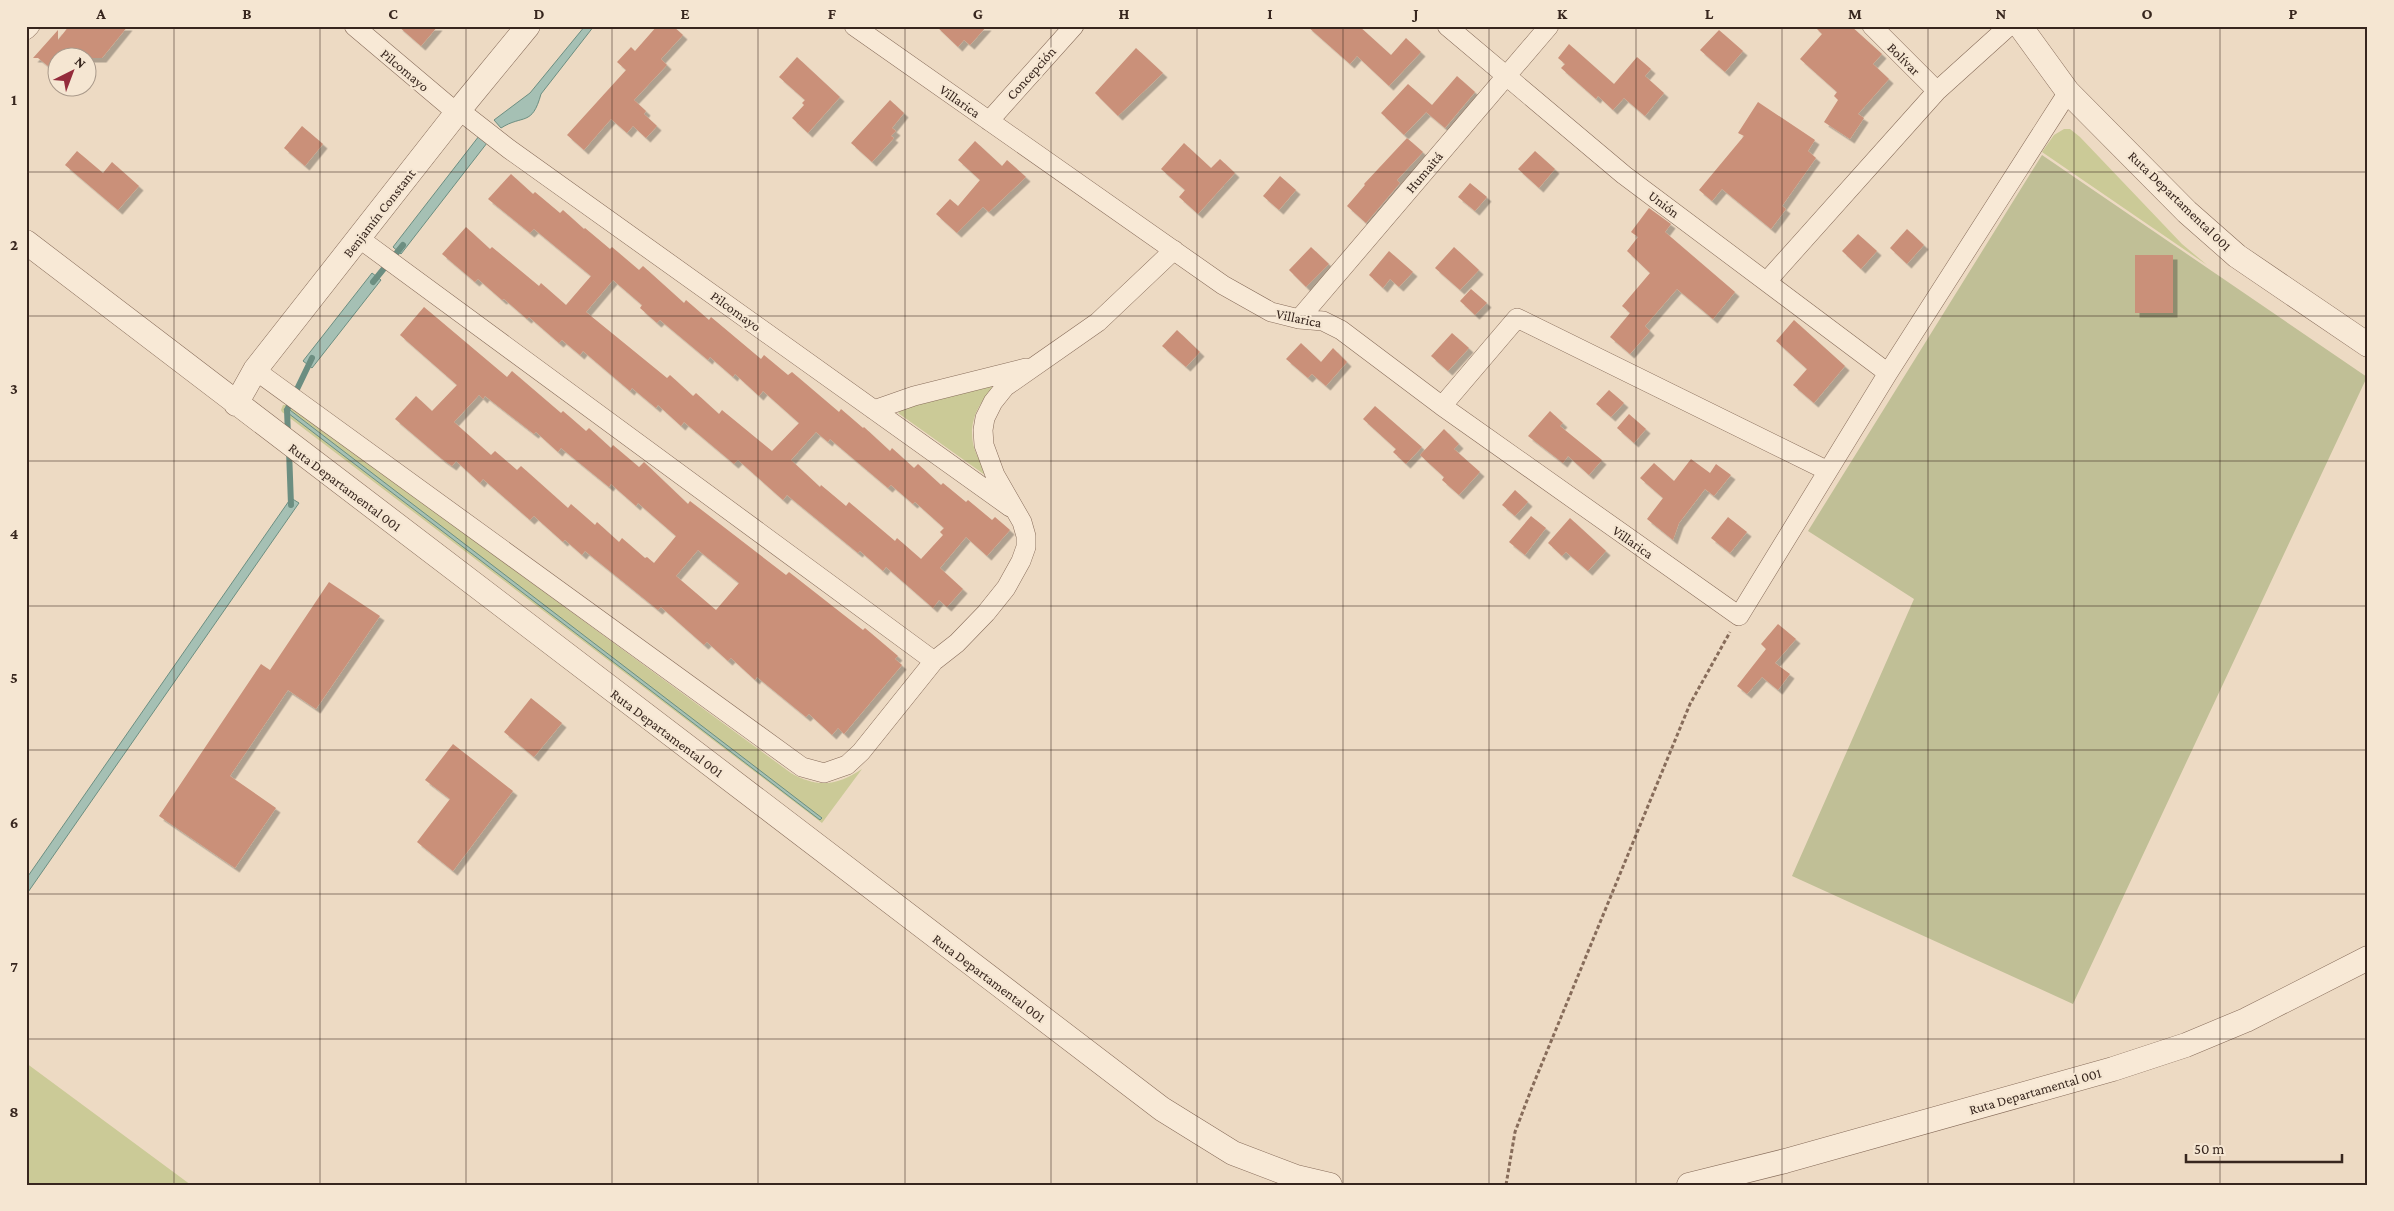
<svg xmlns="http://www.w3.org/2000/svg" width="2394" height="1211" font-family="'Crimson Pro',serif">
<style>
.green{fill:#cbca97}
.cemetery{fill:#c0bf96}
.water{fill:#a5c0b4;stroke:#6c8e81}
.lines{fill:none;stroke-linecap:round;stroke-linejoin:round}
.stream{stroke:#6c8e81;stroke-width:6}
.building{fill:#ca9079;fill-rule:evenodd;filter:url(#shadow)}
.minor-casing{stroke:#876c5a;stroke-width:20}
.tertiary-casing{stroke:#876c5a;stroke-width:25}
.path{stroke:#876c5a;stroke-width:3;stroke-dasharray:4 2.5;stroke-linecap:butt}
.minor{stroke:#f8e9d6;stroke-width:19}
.tertiary{stroke:#f8e9d6;stroke-width:24}
.grid{fill:none;stroke:#37261e;stroke-width:1;stroke-opacity:0.55}
.labels{text-anchor:middle;dominant-baseline:central;stroke-width:4.5;stroke-linejoin:round;paint-order:stroke}
.street-label{font-size:14px;fill:#37261e;stroke:#f5e6d2}
.neatline{fill:none;stroke:#37261e;stroke-width:2}
.grid-label{font-size:16px;text-anchor:middle;font-weight:bold;fill:#37261e}
</style>
<defs>
<filter id="shadow"><feDropShadow dx="4.5" dy="4.5" stdDeviation="0" flood-color="#0004"/></filter>
</defs>
<rect width="100%" height="100%" fill="#eddac3"/>
<path class="green" d="M 2064,129 L 2070,129 L 2080,137 L 2182,244 L 2207,265 L 2042,152 L 2054,135 Z
M 1000,383 C 978,400 965,426 976,453 C 979,460 985,467 985,475 L 898,413 L 904,408 Z
M 283,405 L 289,405 L 791,773 C 817,788 837,786 862,769 L 822,823 L 282,412 L 281,410 Z
M 26,1063 L 191,1185 L 26,1185 Z"/>
<path class="cemetery" d="M 2042,155 L 2367,377 L 2073,1004 L 1792,876 L 1914,599 L 1808,531 Z"/>
<path class="water" d="M 585,26 L 594,26 L 541,94 C 532,127 523,114 501,128 L 494,120 L 530,93 Z
M 479,136 L 487,143 L 401,254 L 393,247 Z
M 372,273 L 381,280 L 312,368 L 303,361 Z
M 286,407 L 822,818 L 820,820 L 284,410 Z
M 291,498 L 299,503 L 26,895 L 26,879 Z"/>
<g class="lines">
<path class="stream" d="M 373,282 L 403,245
M 288,435 L 287,410 L 312,358
M 289,450 L 291,505"/>
</g>
<path class="building" d="M 69,26 L 128,26 L 102,58 L 58,58 L 58,74 L 38,58 L 33,58 L 58,30 L 58,40 Z
M 398,26 L 438,26 L 421,46 Z
M 657,26 L 673,26 L 683,35 L 661,59 L 667,65 L 634,100 L 646,111 L 644,114 L 657,126 L 646,138 L 633,126 L 627,133 L 611,119 L 584,150 L 567,135 L 626,70 L 617,62 L 631,47 L 635,51 Z
M 936,26 L 987,26 L 970,45 L 964,40 L 958,47 Z
M 1307,26 L 1359,26 L 1391,55 L 1406,38 L 1421,52 L 1389,86 L 1357,56 L 1350,64 Z
M 1814,26 L 1851,26 L 1882,54 L 1873,64 L 1889,79 L 1858,114 L 1864,118 L 1850,139 L 1824,122 L 1838,100 L 1834,96 L 1837,92 L 1800,59 L 1822,34 Z
M 1719,30 L 1743,51 L 1725,72 L 1700,50 Z
M 1569,44 L 1614,84 L 1637,57 L 1651,69 L 1645,76 L 1664,93 L 1645,116 L 1624,98 L 1613,110 L 1598,96 L 1596,99 L 1561,68 L 1565,64 L 1558,58 Z
M 1136,48 L 1163,73 L 1118,116 L 1095,93 Z
M 797,57 L 840,97 L 808,133 L 792,118 L 804,105 L 802,103 L 805,100 L 779,77 Z
M 1457,76 L 1475,92 L 1445,128 L 1426,112 L 1432,106 L 1404,135 L 1381,113 L 1408,84 L 1432,105 Z
M 890,100 L 904,113 L 892,128 L 896,131 L 891,136 L 894,138 L 872,162 L 851,143 Z
M 1758,102 L 1815,140 L 1808,151 L 1816,158 L 1782,206 L 1786,209 L 1771,229 L 1722,189 L 1712,201 L 1699,190 L 1744,136 L 1738,133 Z
M 302,126 L 323,144 L 305,166 L 284,148 Z
M 1407,138 L 1423,152 L 1397,180 L 1400,183 L 1366,223 L 1347,206 L 1365,185 L 1364,184 Z
M 975,141 L 1002,166 L 1007,160 L 1026,177 L 989,212 L 983,207 L 957,233 L 936,214 L 950,199 L 958,206 L 980,180 L 958,160 Z
M 1184,143 L 1211,168 L 1220,159 L 1235,173 L 1198,214 L 1179,197 L 1185,190 L 1161,169 Z
M 77,151 L 103,173 L 112,162 L 139,186 L 118,210 L 65,165 Z
M 1535,151 L 1555,169 L 1539,188 L 1518,169 Z
M 511,174 L 533,194 L 535,192 L 560,213 L 563,210 L 584,229 L 585,228 L 610,249 L 612,247 L 639,270 L 643,266 L 684,303 L 686,300 L 709,320 L 711,317 L 761,359 L 764,355 L 788,375 L 792,372 L 839,412 L 841,409 L 863,428 L 864,427 L 890,451 L 892,448 L 914,468 L 918,464 L 941,485 L 943,483 L 966,502 L 968,500 L 992,520 L 995,517 L 1010,530 L 987,556 L 966,537 L 940,568 L 963,589 L 947,607 L 939,600 L 933,608 L 886,567 L 883,571 L 860,551 L 858,553 L 787,495 L 783,500 L 738,460 L 734,464 L 684,422 L 681,426 L 658,405 L 656,408 L 632,388 L 630,391 L 583,351 L 580,355 L 562,340 L 559,343 L 529,317 L 527,319 L 504,299 L 502,300 L 478,279 L 475,282 L 442,254 L 466,227 L 490,249 L 492,247 L 539,286 L 541,283 L 566,305 L 591,276 L 534,229 L 530,233 L 488,199 ZM 613,280 L 642,305 L 640,308 L 657,323 L 660,320 L 708,360 L 710,357 L 733,377 L 735,374 L 759,396 L 763,391 L 799,423 L 772,451 L 722,410 L 719,414 L 696,393 L 693,396 L 670,375 L 667,378 L 586,312 ZM 816,432 L 828,442 L 830,439 L 888,488 L 891,485 L 913,504 L 915,502 L 944,528 L 940,532 L 943,535 L 921,559 L 897,538 L 895,541 L 849,502 L 846,506 L 821,485 L 820,487 L 791,460 Z
M 1280,176 L 1296,190 L 1279,210 L 1263,196 Z
M 1470,183 L 1487,197 L 1475,211 L 1458,197 Z
M 1649,208 L 1671,224 L 1665,232 L 1735,292 L 1713,319 L 1677,289 L 1645,326 L 1650,331 L 1630,354 L 1610,337 L 1630,313 L 1622,306 L 1650,273 L 1627,251 L 1638,237 L 1631,232 Z
M 1907,229 L 1924,245 L 1907,264 L 1890,248 Z
M 1858,234 L 1877,251 L 1861,269 L 1842,251 Z
M 1311,247 L 1329,264 L 1306,287 L 1289,270 Z
M 1454,247 L 1479,270 L 1460,290 L 1435,268 Z
M 1389,251 L 1413,272 L 1399,287 L 1390,279 L 1383,288 L 1369,275 Z
M 2135,255 L 2173,255 L 2173,313 L 2135,313 Z
M 1471,289 L 1487,303 L 1475,315 L 1460,301 Z
M 424,307 L 507,377 L 512,371 L 561,413 L 563,411 L 586,431 L 589,428 L 611,448 L 613,445 L 639,467 L 644,462 L 688,504 L 690,501 L 786,575 L 789,572 L 863,630 L 865,628 L 898,656 L 895,659 L 902,665 L 844,734 L 838,728 L 832,735 L 809,714 L 806,717 L 757,677 L 755,680 L 731,658 L 728,661 L 707,642 L 704,645 L 661,607 L 658,610 L 585,551 L 582,555 L 565,540 L 563,542 L 534,516 L 530,520 L 483,479 L 480,483 L 456,461 L 452,466 L 442,459 L 395,419 L 416,396 L 432,411 L 457,385 L 400,335 ZM 479,395 L 483,399 L 485,396 L 534,434 L 536,432 L 558,452 L 561,448 L 609,487 L 611,484 L 636,506 L 638,503 L 676,536 L 654,563 L 647,557 L 645,558 L 622,538 L 619,542 L 597,522 L 595,525 L 571,504 L 568,508 L 521,466 L 517,470 L 495,451 L 491,455 L 454,422 ZM 698,550 L 739,583 L 716,610 L 676,576 Z
M 1794,320 L 1845,366 L 1814,403 L 1793,385 L 1807,369 L 1776,341 Z
M 1177,330 L 1200,352 L 1186,367 L 1162,346 Z
M 1452,333 L 1469,348 L 1448,371 L 1431,356 Z
M 1301,343 L 1321,362 L 1333,348 L 1347,362 L 1326,386 L 1312,374 L 1308,378 L 1286,359 Z
M 1609,390 L 1624,403 L 1611,417 L 1596,404 Z
M 1375,406 L 1422,447 L 1406,464 L 1393,452 L 1396,449 L 1363,419 Z
M 1550,411 L 1563,423 L 1560,426 L 1602,460 L 1589,475 L 1568,456 L 1563,463 L 1528,436 Z
M 1629,414 L 1646,429 L 1634,443 L 1617,428 Z
M 1444,429 L 1459,444 L 1454,449 L 1480,472 L 1459,495 L 1442,480 L 1444,477 L 1420,455 Z
M 1691,459 L 1710,473 L 1716,464 L 1731,475 L 1714,496 L 1705,489 L 1679,523 L 1673,540 L 1647,519 L 1663,498 L 1640,478 L 1654,463 L 1674,481 Z
M 1515,490 L 1528,502 L 1515,516 L 1502,505 Z
M 1531,516 L 1546,528 L 1525,555 L 1509,542 Z
M 1728,517 L 1747,532 L 1730,553 L 1711,538 Z
M 1570,518 L 1606,551 L 1588,571 L 1566,552 L 1562,556 L 1548,543 Z
M 329,582 L 380,616 L 316,709 L 288,690 L 230,776 L 276,808 L 235,868 L 159,816 L 261,664 L 270,670 Z
M 1778,624 L 1796,639 L 1775,663 L 1790,674 L 1778,690 L 1762,677 L 1747,694 L 1737,686 L 1766,649 L 1761,644 Z
M 531,698 L 562,723 L 534,757 L 504,732 Z
M 453,744 L 513,791 L 453,871 L 417,842 L 450,799 L 425,780 Z"/>
<g class="lines">
<g class="minor-casing">
<path id="minor" d="M 354,26 L 457,113
M 854,26 L 1223,285 L 1271,312 L 1299,319 L 1323,321 L 1341,330 L 1442,406 L 1739,616 L 1888,373 L 2068,92
M 1447,26 L 1624,175 L 1888,373
M 1872,26 L 1937,91
M 26,30 L 30,26
M 459,110 L 509,149 L 1010,507
M 989,121 L 1074,26
M 360,239 L 934,661
M 1767,281 L 1937,91 L 2009,26
M 1299,319 L 1549,26
M 255,370 L 802,767 L 824,773 L 847,765 L 861,752 L 934,661 L 957,643 L 986,613 L 1006,588 L 1021,561 L 1026,547 L 1026,536 L 1022,522 L 995,475 L 984,445 L 983,430 L 985,418 L 993,402 L 1005,387 L 1098,322 L 1174,250
M 1442,406 L 1517,318 L 1828,471
M 874,410 L 914,396 L 1026,368"/>
</g>
<g class="tertiary-casing">
<path id="tertiary" d="M 2020,26 L 2068,92 L 2187,212 L 2237,256 L 2368,345
M 26,242 L 1162,1109 L 1233,1153 L 1296,1177 L 1330,1185
M 236,404 L 255,370 L 459,110 L 528,26
M 1689,1185 L 1785,1161 L 2113,1069 L 2186,1045 L 2246,1020 L 2368,958"/>
</g>
<path class="path" d="M 1506,1185 L 1515,1132 L 1531,1090 L 1690,704 L 1730,632"/>
<use href="#minor" class="minor"/>
<use href="#tertiary" class="tertiary"/>
</g>
<path class="grid" d="M 174,26 L 174,1185M 320,26 L 320,1185M 466,26 L 466,1185M 612,26 L 612,1185M 758,26 L 758,1185M 905,26 L 905,1185M 1051,26 L 1051,1185M 1197,26 L 1197,1185M 1343,26 L 1343,1185M 1489,26 L 1489,1185M 1636,26 L 1636,1185M 1782,26 L 1782,1185M 1928,26 L 1928,1185M 2074,26 L 2074,1185M 2220,26 L 2220,1185M 26,172 L 2368,172M 26,316 L 2368,316M 26,461 L 2368,461M 26,606 L 2368,606M 26,750 L 2368,750M 26,894 L 2368,894M 26,1039 L 2368,1039"/>
<g class="labels">
<g class="street-label">
<text transform="translate(1904 59) rotate(45)">Bolívar</text>
<text transform="translate(405 70) rotate(40)">Pilcomayo</text>
<text transform="translate(1031 73) rotate(-48)">Concepción</text>
<text transform="translate(960 101) rotate(35)">Villarica</text>
<text transform="translate(1424 172) rotate(-50)">Humaitá</text>
<text transform="translate(2180 201) rotate(44)">Ruta Departamental 001</text>
<text transform="translate(1664 204) rotate(37)">Unión</text>
<text transform="translate(379 213) rotate(-52)">Benjamín Constant</text>
<text transform="translate(736 311) rotate(36)">Pilcomayo</text>
<text transform="translate(1299 318) rotate(12)">Villarica</text>
<text transform="translate(345 487) rotate(37)">Ruta Departamental 001</text>
<text transform="translate(1633 542) rotate(35)">Villarica</text>
<text transform="translate(667 733) rotate(37)">Ruta Departamental 001</text>
<text transform="translate(989 978) rotate(37)">Ruta Departamental 001</text>
<text transform="translate(2035 1091) rotate(-16)">Ruta Departamental 001</text>
</g>
</g>
<rect width="2394" height="1211" fill="none" stroke="#f5e6d2" stroke-width="55"/>
<g transform="translate(72 72) rotate(42)"><circle r="24" fill="#f5e6d2" stroke="#a9998a"/>
<path d="M0-4L9 19L0 12L-9 19Z" fill="#942b3b"/>
<text y="-8" font-size="14" font-weight="bold" text-anchor="middle" fill="#37261e">N</text>
</g>
<path d="M2186 1154v8h156v-8" fill="none" stroke="#37261e" stroke-width="2.5"/>
<text x="2194" y="1154" font-size="15" fill="#37261e" stroke="#f5e6d2" stroke-width="4" paint-order="stroke">50 m</text>
<rect x="28" y="28" width="2338" height="1156" class="neatline"/>
<g class="grid-label">
<text x="101" y="19">A</text>
<text x="247" y="19">B</text>
<text x="393" y="19">C</text>
<text x="539" y="19">D</text>
<text x="685" y="19">E</text>
<text x="832" y="19">F</text>
<text x="978" y="19">G</text>
<text x="1124" y="19">H</text>
<text x="1270" y="19">I</text>
<text x="1416" y="19">J</text>
<text x="1562" y="19">K</text>
<text x="1709" y="19">L</text>
<text x="1855" y="19">M</text>
<text x="2001" y="19">N</text>
<text x="2147" y="19">O</text>
<text x="2293" y="19">P</text>
<text x="14" y="105">1</text>
<text x="14" y="250">2</text>
<text x="14" y="394">3</text>
<text x="14" y="539">4</text>
<text x="14" y="683">5</text>
<text x="14" y="828">6</text>
<text x="14" y="972">7</text>
<text x="14" y="1117">8</text>
</g>
</svg>
